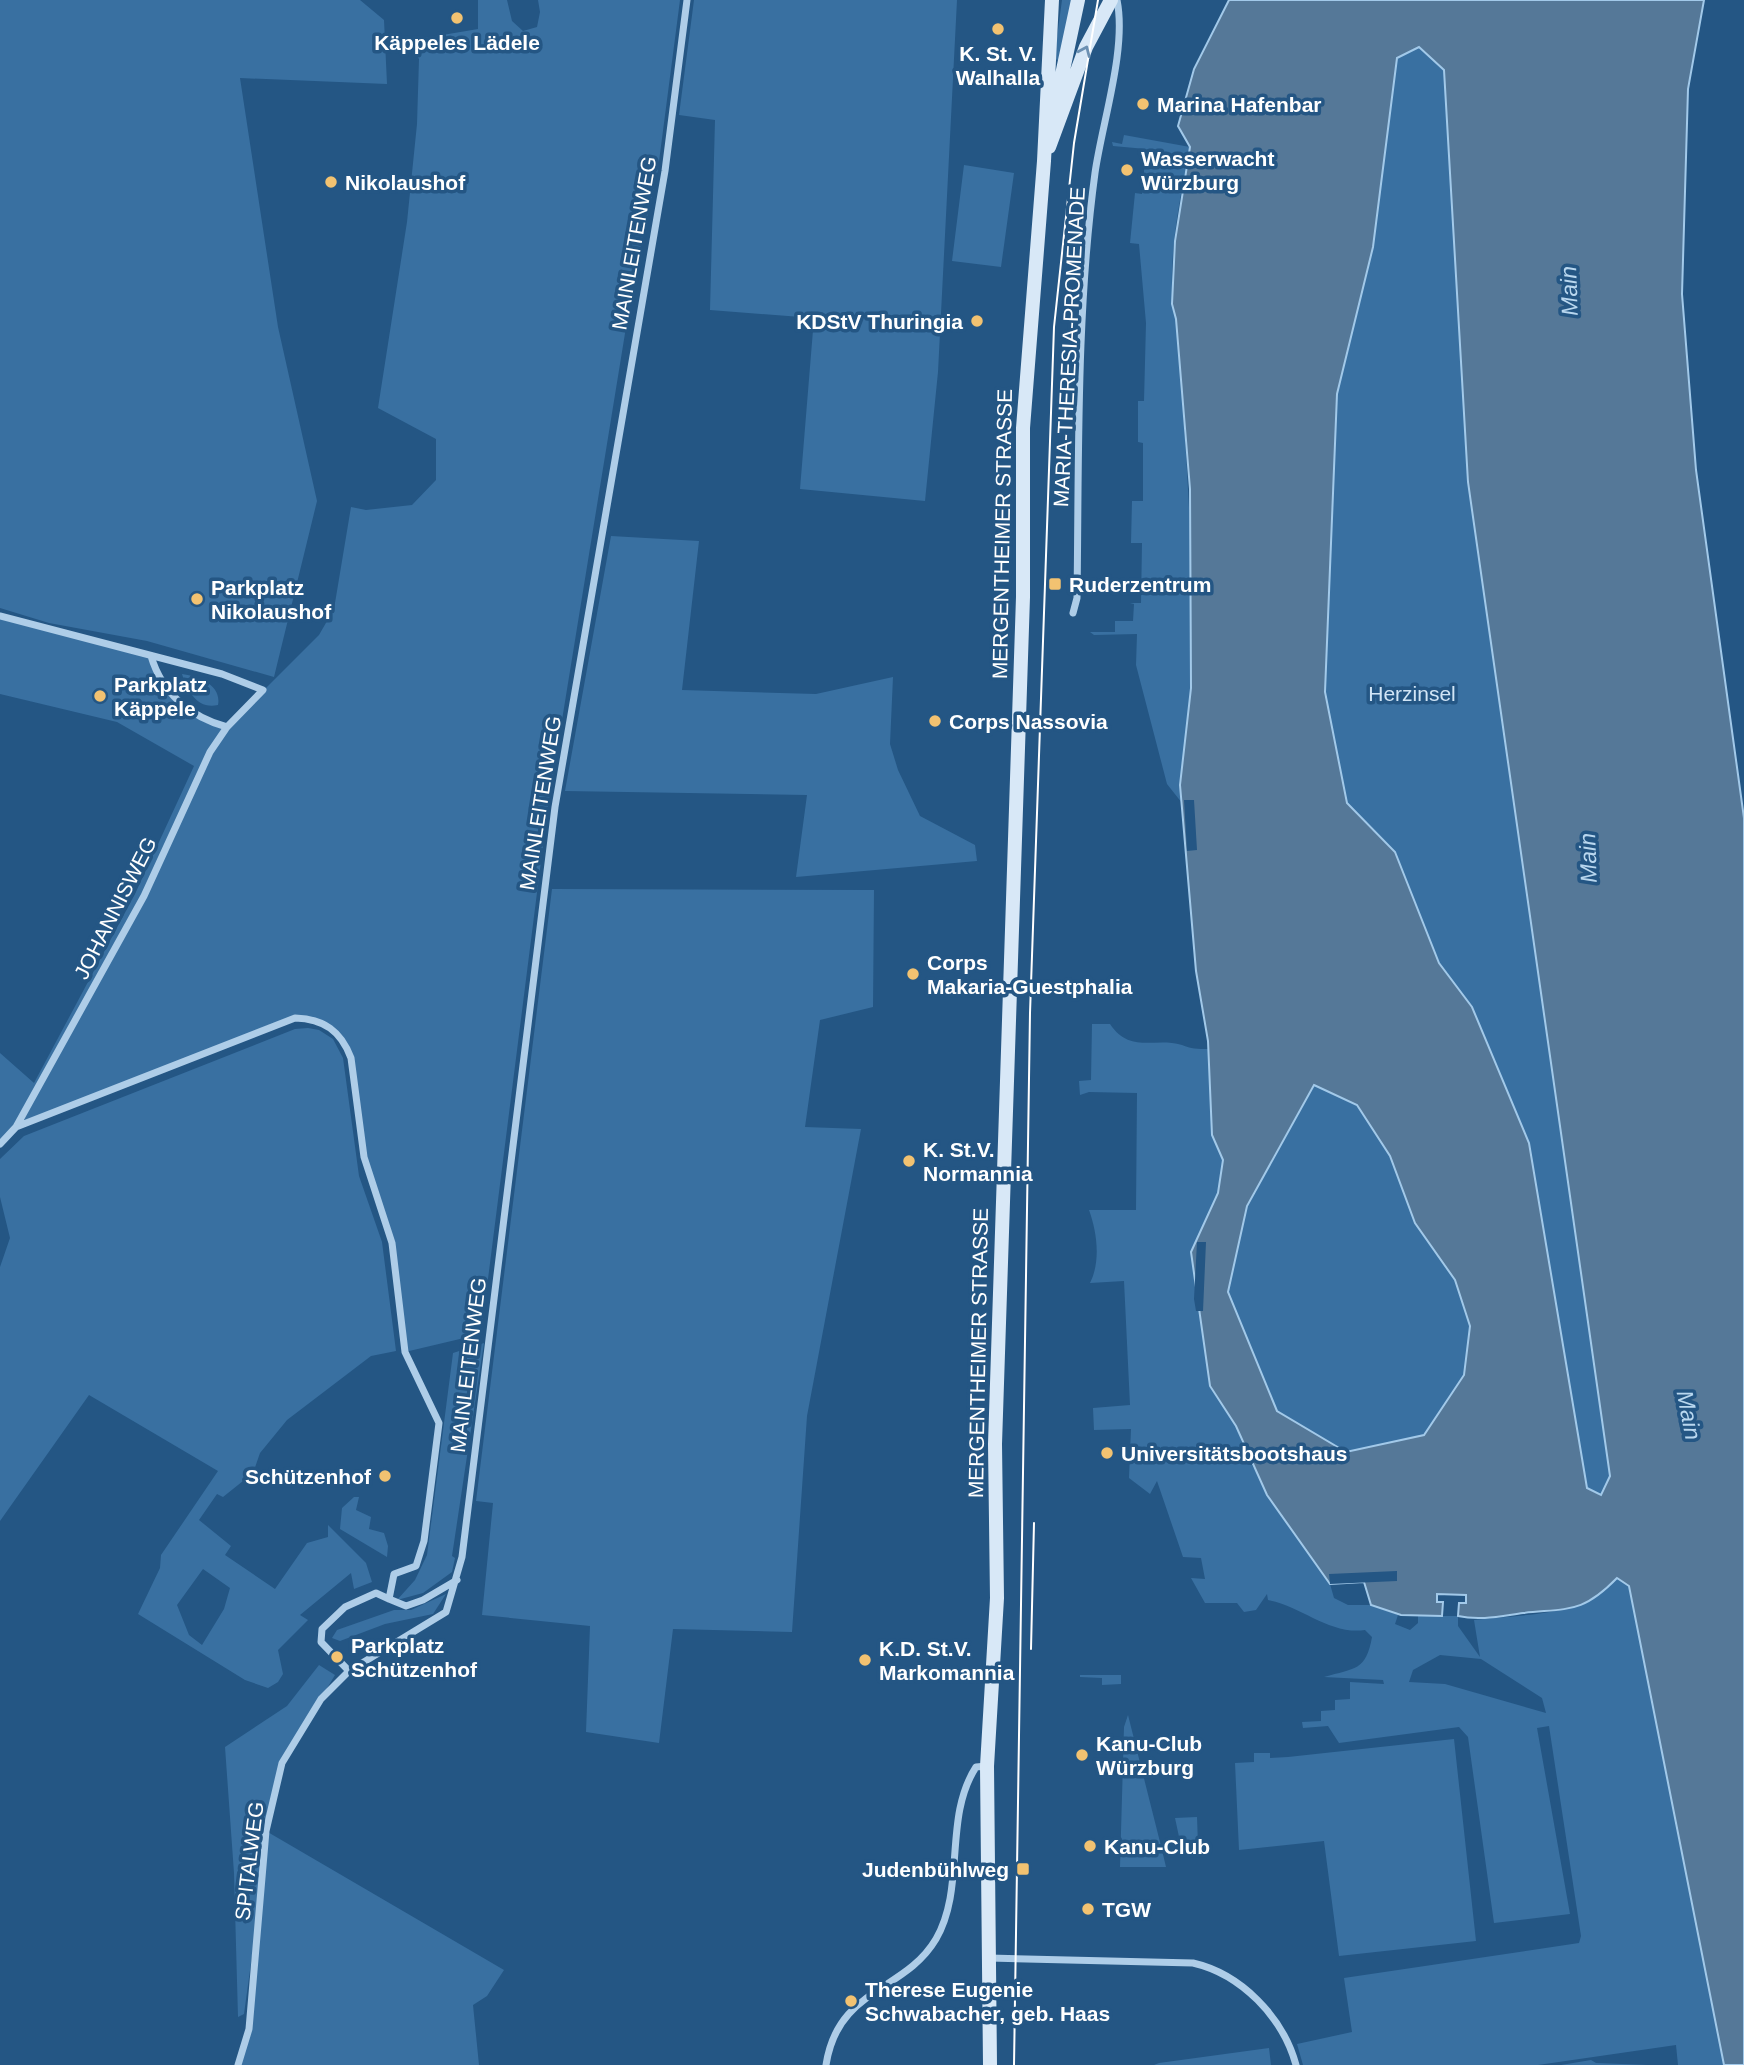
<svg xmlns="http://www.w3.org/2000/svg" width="1744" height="2065" font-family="Helvetica,sans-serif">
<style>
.green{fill:#3970a1;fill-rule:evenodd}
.water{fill:#557898;stroke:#a2c9e9;stroke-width:2;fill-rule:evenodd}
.pier{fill:#245684}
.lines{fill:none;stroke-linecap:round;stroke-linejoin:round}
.minor{stroke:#aecde8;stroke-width:7}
.secondary{stroke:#d8e8f7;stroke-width:14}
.tram{stroke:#fff;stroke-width:2}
.oneway{stroke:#6c90b2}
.poi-dot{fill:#f2c271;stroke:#245684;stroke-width:2.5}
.labels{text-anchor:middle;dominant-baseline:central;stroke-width:7;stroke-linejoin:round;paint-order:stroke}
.poi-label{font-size:21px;font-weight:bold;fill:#fff;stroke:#245684;text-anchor:start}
.street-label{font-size:21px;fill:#fff;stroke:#245684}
.park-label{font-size:21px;fill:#d1e5f6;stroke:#245684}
.water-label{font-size:23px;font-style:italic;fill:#b9d7ef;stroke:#245684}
</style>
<rect width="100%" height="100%" fill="#245684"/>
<path class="green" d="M 0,0 L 360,0 L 384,20 L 387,84 L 240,78 L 278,327 L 317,501 L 274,677 L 147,641 L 49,623 L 0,608 Z
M 478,0 L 507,0 L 512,21 L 523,31 L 537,27 L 540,12 L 538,0 L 680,0 L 658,169 L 635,272 L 548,806 L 481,1334 L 405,1352 L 392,1243 L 364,1157 L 351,1058 L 329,1026 L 295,1018 L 17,1127 L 0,1144 L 0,1053 L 34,1083 L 135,894 L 194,766 L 117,722 L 0,694 L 0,616 L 151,656 C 163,697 192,710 227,727 L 319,635 L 334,609 L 351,507 L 366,510 L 412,505 L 436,480 L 436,439 L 378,408 L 407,222 L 417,124 L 419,59 L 407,41 L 478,29 Z
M 694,0 L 957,0 L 938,372 L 925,501 L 800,489 L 814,318 L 710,310 L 715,120 L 679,115 Z
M 1062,0 L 1073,0 L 1062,61 L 1054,59 Z
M 1419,47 L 1444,70 L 1468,482 L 1610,1476 L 1601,1495 L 1587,1488 L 1529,1143 L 1472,1007 L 1439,963 L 1395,852 L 1347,803 L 1325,692 L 1337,394 L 1373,247 L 1397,57 Z
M 1124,135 L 1190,147 C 1181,194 1164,273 1176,319 C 1186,441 1195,563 1191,686 C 1190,725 1178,764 1182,803 L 1167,784 L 1136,665 L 1137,634 L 1094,635 L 1090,632 L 1115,632 L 1115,621 L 1133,621 L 1134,604 L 1130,603 L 1141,603 L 1142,543 L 1131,543 L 1132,501 L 1143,501 L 1143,443 L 1138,442 L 1138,401 L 1144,401 L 1146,323 L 1139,244 L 1130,243 L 1135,193 L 1142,194 L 1146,149 L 1113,146 L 1112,142 L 1122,144 Z
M 964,165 L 1014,173 L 1001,267 L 952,261 Z
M 611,536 L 699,541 L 682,690 L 816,694 L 893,677 L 890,744 L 898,770 L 920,816 L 975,845 L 977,861 L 796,877 L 807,795 L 565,791 Z
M 182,674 C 198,676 222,685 218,705 C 198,710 187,691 182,674 Z
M 552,889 L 874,890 L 873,1007 L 820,1020 L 805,1127 L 861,1129 L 807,1416 L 792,1632 L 673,1629 L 659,1743 L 586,1732 L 590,1626 L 482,1615 L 493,1503 L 476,1501 Z
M 1092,1024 L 1110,1024 C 1130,1054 1155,1037 1182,1045 C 1191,1049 1197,1049 1209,1049 L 1212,1134 L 1223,1160 L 1218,1193 L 1210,1386 L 1236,1426 L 1247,1456 L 1239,1463 L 1252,1465 L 1330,1584 L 1334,1598 L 1348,1605 L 1371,1605 L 1398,1615 L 1395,1624 L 1410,1630 L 1418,1623 L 1418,1616 L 1458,1616 L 1458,1626 L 1480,1657 L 1474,1620 C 1528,1613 1577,1619 1617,1578 L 1629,1586 L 1724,2065 L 1678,2065 L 1676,2045 L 1538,2065 L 1303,2065 L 1297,2044 L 1352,2032 L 1344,1978 L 1579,1943 L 1581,1936 L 1549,1726 L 1537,1728 L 1570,1914 L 1494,1923 L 1468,1737 L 1459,1727 L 1339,1743 L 1328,1726 L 1303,1728 L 1302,1722 L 1321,1721 L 1321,1711 L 1335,1710 L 1335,1700 L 1350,1699 L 1350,1682 L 1384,1684 L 1383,1680 L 1324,1677 C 1355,1668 1366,1671 1372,1637 L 1365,1630 C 1330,1635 1301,1606 1268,1600 L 1267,1594 L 1256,1610 L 1244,1612 L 1237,1603 L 1205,1603 L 1191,1578 L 1205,1579 L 1201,1558 L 1183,1557 L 1157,1481 L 1150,1494 L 1129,1478 L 1131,1429 L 1094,1430 L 1093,1408 L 1130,1405 L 1124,1281 L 1090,1283 C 1101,1261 1097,1232 1089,1210 L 1136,1210 L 1137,1093 L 1089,1092 L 1080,1095 L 1079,1081 L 1091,1080 ZM 1440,1655 L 1481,1659 L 1542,1698 L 1546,1713 L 1445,1684 L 1409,1682 L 1413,1670 Z
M 308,1028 L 319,1030 L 333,1039 L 343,1058 L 359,1176 L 382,1242 L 396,1351 L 371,1356 L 287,1420 L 260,1453 L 253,1473 L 223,1497 L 217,1494 L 199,1520 L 231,1546 L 225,1555 L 275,1589 L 307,1543 L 328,1537 L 328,1525 L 366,1563 L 372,1582 L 354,1589 L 351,1573 L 300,1615 L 308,1620 L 278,1650 L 283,1674 L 278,1682 L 268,1688 L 245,1680 L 138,1614 L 160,1568 L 161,1555 L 218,1471 L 89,1395 L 0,1521 L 0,1267 L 10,1238 L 0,1197 L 0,1159 L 24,1136 L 295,1029 ZM 203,1569 L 230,1588 L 224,1609 L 202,1645 L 189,1635 L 177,1605 Z
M 1314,1084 L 1357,1105 L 1390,1156 L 1415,1223 L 1455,1280 L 1470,1326 L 1464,1375 L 1424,1435 L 1346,1452 L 1277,1411 L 1228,1292 L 1247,1206 Z
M 484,1343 L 452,1556 L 455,1558 L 452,1572 L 423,1593 L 397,1600 L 415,1580 L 427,1555 L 453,1353 Z
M 354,1497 L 359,1497 L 356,1510 L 371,1517 L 369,1529 L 384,1533 L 388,1546 L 387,1557 L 340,1529 L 342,1508 Z
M 446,1594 L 433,1614 L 385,1624 L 340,1641 L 332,1638 L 337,1630 L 394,1610 L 411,1610 Z
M 319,1665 L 335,1675 L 282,1763 L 266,1831 L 504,1970 L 487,1996 L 473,2005 L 479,2065 L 238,2065 L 249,2029 L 261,1890 L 244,2014 L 238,2017 L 234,1873 L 225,1747 L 287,1706 Z
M 1080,1675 L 1121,1675 L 1121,1684 L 1102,1685 L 1102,1678 L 1080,1677 Z
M 1128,1715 L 1161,1846 L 1166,1867 L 1120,1867 L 1124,1727 Z
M 1454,1739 L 1476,1941 L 1339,1956 L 1324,1841 L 1239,1850 L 1235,1763 L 1254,1762 L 1254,1753 L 1270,1753 L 1270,1758 L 1288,1757 Z
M 1197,1817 L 1198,1845 L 1181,1846 L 1175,1818 Z
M 1269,2048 L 1271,2065 L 1154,2065 L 1159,2063 Z
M 1591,2060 L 1596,2063 L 1648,2065 L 1561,2065 Z"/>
<path class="water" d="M 1229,0 L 1704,0 L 1688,89 L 1682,294 L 1696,470 L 1744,818 L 1744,2065 L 1724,2065 L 1629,1586 L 1617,1578 C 1582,1614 1568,1608 1523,1613 C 1501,1616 1480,1621 1458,1616 L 1459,1603 L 1466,1603 L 1466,1595 L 1437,1594 L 1437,1602 L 1443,1602 L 1442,1616 L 1401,1615 L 1371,1605 L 1364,1582 L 1330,1584 L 1267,1495 L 1236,1426 L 1210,1386 L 1191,1252 L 1218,1193 L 1223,1160 L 1212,1135 L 1208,1041 L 1196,971 L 1180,785 L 1191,688 L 1190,489 L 1176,319 L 1172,304 L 1175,241 L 1190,147 L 1178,126 L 1194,69 ZM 1419,47 L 1444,70 L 1468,482 L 1610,1476 L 1601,1495 L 1587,1488 L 1529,1143 L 1472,1007 L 1439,963 L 1395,852 L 1347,803 L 1325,692 L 1337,394 L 1373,247 L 1397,58 ZM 1314,1085 L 1357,1105 L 1390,1156 L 1415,1223 L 1455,1280 L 1470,1326 L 1464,1375 L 1424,1435 L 1346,1452 L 1277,1411 L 1228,1292 L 1247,1206 Z"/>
<path class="pier" d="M 1184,800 L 1194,800 L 1197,850 L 1187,851 Z
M 1197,1242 L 1206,1242 L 1203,1311 L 1196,1311 L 1194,1299 Z
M 1397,1571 L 1397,1581 L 1330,1584 L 1329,1574 Z"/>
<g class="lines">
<path class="minor" d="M 1073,613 L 1077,598 C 1079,458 1076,313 1095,173 C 1102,123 1127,49 1117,0
M 0,616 L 222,674 L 263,690 L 227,727 L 210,752 L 144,896 L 16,1127 L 0,1144
M 151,656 C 162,693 190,717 227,727
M 16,1127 L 295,1018 C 324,1019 341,1031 351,1058 L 364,1157 L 392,1243 L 405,1352 L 439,1423 L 424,1541 L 416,1566 L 394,1574 L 389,1599 L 376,1593 L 345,1607 L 322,1629 L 321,1642 L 349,1671
M 389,1599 L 406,1606 L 423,1600 L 457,1580
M 989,1958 L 1193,1963 C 1241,1974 1283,2017 1296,2065
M 238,2065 L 249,2029 L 266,1831 L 282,1763 L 321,1699 L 349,1671 L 446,1612 L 462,1557 L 555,807 L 665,171 L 687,0
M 826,2065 C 838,1987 904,1993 936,1939 C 966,1887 943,1818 976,1767 L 987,1766"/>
<path class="secondary" d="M 1054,112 L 1078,0
M 1049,147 L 1086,47 L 1111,0
M 990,2065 L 987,1766 L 997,1598 L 995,1444 L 1023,597 L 1023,428 L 1044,161 L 1052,0"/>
<path class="tram" d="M 1031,1649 L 1034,1523
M 1014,2065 L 1030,1013 L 1054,327 L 1074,143 L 1098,0"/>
</g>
<defs><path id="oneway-chevron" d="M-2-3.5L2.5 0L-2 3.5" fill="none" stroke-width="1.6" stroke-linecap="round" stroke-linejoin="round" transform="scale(1.75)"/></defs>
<use class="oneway" href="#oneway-chevron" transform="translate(1085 51) rotate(-66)"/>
<g class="poi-dot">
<circle cx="457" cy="18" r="7"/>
<circle cx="998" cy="29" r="7"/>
<circle cx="1143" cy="104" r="7"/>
<circle cx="1127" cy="170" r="7"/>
<circle cx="331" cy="182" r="7"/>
<circle cx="977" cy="321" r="7"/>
<rect x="1048" y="577" width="14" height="14" rx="3.5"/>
<circle cx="197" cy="599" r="7"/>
<circle cx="100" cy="696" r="7"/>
<circle cx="935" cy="721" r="7"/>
<circle cx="913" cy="974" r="7"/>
<circle cx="909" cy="1161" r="7"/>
<circle cx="1107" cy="1453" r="7"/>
<circle cx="385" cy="1476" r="7"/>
<circle cx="337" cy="1657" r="7"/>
<circle cx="865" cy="1660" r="7"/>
<circle cx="1082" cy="1755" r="7"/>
<circle cx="1090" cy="1846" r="7"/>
<rect x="1016" y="1862" width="14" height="14" rx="3.5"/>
<circle cx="1088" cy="1909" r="7"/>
<circle cx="851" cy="2001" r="7"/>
</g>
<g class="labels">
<g class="poi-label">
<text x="457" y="42" text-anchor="middle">Käppeles Lädele</text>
<text x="998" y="53" text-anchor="middle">K. St. V.<tspan x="998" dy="24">Walhalla</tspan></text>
<text x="1157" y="104">Marina Hafenbar</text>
<text x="1141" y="158">Wasserwacht<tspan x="1141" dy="24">Würzburg</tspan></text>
<text x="345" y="182">Nikolaushof</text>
<text x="963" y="321" text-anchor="end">KDStV Thuringia</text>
<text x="1069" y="584">Ruderzentrum</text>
<text x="211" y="587">Parkplatz<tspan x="211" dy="24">Nikolaushof</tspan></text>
<text x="114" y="684">Parkplatz<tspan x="114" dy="24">Käppele</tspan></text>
<text x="949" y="721">Corps Nassovia</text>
<text x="927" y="962">Corps<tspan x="927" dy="24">Makaria-Guestphalia</tspan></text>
<text x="923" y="1149">K. St.V.<tspan x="923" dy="24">Normannia</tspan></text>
<text x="1121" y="1453">Universitätsbootshaus</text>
<text x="371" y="1476" text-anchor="end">Schützenhof</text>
<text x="351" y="1645">Parkplatz<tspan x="351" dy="24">Schützenhof</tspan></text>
<text x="879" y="1648">K.D. St.V.<tspan x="879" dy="24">Markomannia</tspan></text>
<text x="1096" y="1743">Kanu-Club<tspan x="1096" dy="24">Würzburg</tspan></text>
<text x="1104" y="1846">Kanu-Club</text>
<text x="1009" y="1869" text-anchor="end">Judenbühlweg</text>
<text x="1102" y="1909">TGW</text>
<text x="865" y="1989">Therese Eugenie<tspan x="865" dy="24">Schwabacher, geb. Haas</tspan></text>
</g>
<g class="street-label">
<text transform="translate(634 243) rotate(-80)">MAINLEITENWEG</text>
<text transform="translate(1069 347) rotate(-87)">MARIA-THERESIA-PROMENADE</text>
<text transform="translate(1002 534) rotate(-89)">MERGENTHEIMER STRASSE</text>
<text transform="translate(540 803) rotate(-81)">MAINLEITENWEG</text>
<text transform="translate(115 908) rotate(-63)">JOHANNISWEG</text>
<text transform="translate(978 1353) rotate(-89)">MERGENTHEIMER STRASSE</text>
<text transform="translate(468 1365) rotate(-83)">MAINLEITENWEG</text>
<text transform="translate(249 1861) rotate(-83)">SPITALWEG</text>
</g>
<g class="park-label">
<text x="1412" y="693">Herzinsel</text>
</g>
<g class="water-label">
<text transform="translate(1569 291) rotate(-92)">Main</text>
<text transform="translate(1588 858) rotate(-92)">Main</text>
<text transform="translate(1689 1415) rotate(79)">Main</text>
</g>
</g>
</svg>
